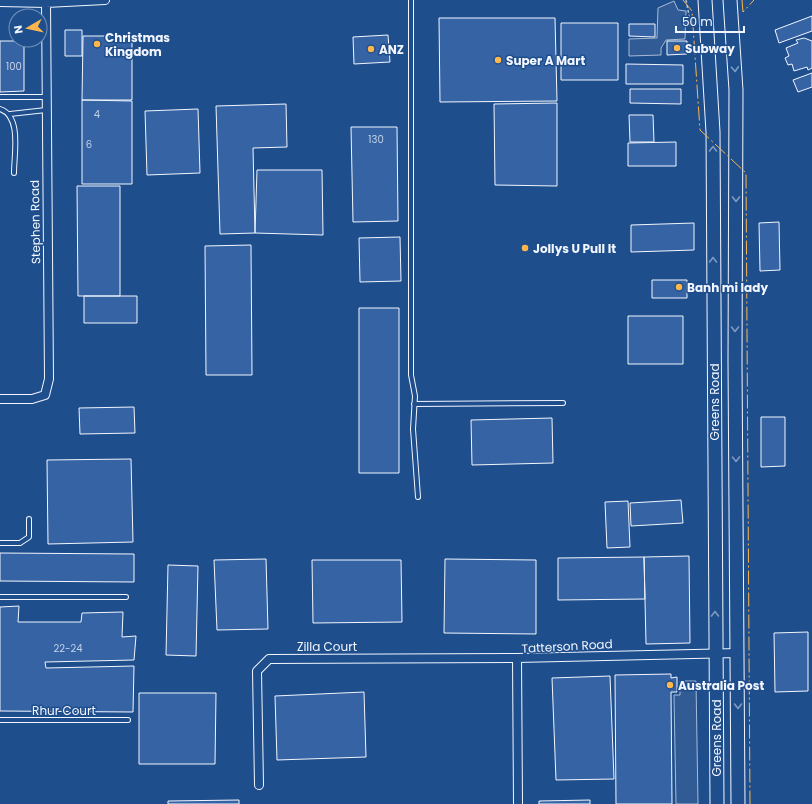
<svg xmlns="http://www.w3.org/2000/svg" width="812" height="804" font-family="Poppins,sans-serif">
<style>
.parking{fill:#305b95;stroke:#a8bbd7}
.building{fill:#3563a3;stroke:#f2f6ff}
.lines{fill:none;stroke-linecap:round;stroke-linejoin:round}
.service-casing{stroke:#f2f6ff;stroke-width:6}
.minor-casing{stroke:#f2f6ff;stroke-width:10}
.primary-casing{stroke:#f2f6ff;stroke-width:15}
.path{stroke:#b3c4dc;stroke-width:1.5;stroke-dasharray:3 2;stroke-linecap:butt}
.service{stroke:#1f4e8c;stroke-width:4}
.minor{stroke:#1f4e8c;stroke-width:8}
.primary{stroke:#1f4e8c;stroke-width:13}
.power{stroke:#ffb74d;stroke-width:1;stroke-dasharray:14 3 2 3;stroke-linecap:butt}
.oneway{stroke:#7e9ac0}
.poi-dot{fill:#ffb74d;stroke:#1f4e8c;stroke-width:1.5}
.labels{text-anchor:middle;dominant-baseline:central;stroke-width:3;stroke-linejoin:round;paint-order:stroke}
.number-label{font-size:10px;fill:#c3d1e8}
.poi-label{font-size:12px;font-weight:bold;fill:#f2f6ff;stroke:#1f4e8c;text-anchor:start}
.street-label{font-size:12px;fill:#f2f6ff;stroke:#1f4e8c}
</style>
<rect width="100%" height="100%" fill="#1f4e8c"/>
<path class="parking" d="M 674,1 L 678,10 L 686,11 L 685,39 L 666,40 L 661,48 L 661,55 L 629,56 L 629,39 L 657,38 L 658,8 Z
M 680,681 L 696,681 L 698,804 L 676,804 L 674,695 L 680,695 Z"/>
<path class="building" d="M 812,16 L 812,31 L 779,43 L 775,30 Z
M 439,18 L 555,18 L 557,101 L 440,102 Z
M 561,23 L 618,23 L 618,80 L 561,80 Z
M 629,24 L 655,24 L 655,37 L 629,36 Z
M 65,30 L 82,30 L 82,56 L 65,56 Z
M 388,35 L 390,62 L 354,64 L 353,37 Z
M 83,36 L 132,36 L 132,100 L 82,100 Z
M 804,38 L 812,41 L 812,68 L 808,70 L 807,67 L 794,71 L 792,64 L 788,65 L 785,58 L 789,56 L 786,48 L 798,43 L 796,40 Z
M 0,41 L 24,41 L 24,91 L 0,92 Z
M 667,41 L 687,41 L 687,54 L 667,55 Z
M 626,64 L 683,65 L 683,84 L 626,84 Z
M 812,73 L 812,87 L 798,92 L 793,80 Z
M 630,89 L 681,89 L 681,104 L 630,103 Z
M 82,100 L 132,101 L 132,184 L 82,184 Z
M 557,103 L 557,186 L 495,185 L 494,104 Z
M 286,104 L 287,147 L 253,148 L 255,233 L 220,234 L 216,106 Z
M 198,109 L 200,173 L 147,175 L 145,111 Z
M 629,115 L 653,115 L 654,142 L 630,142 Z
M 351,127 L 397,127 L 398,221 L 353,222 Z
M 676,142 L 676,166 L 628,166 L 628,143 Z
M 257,170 L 322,170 L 323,235 L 255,233 Z
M 77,186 L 120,186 L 120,296 L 78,296 Z
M 779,222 L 780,270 L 760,271 L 759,223 Z
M 694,223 L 694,250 L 631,252 L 631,225 Z
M 400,237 L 401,281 L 360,282 L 359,238 Z
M 251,245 L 252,375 L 206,375 L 205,246 Z
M 652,280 L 687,280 L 687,298 L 652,298 Z
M 84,296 L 137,296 L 137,323 L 84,323 Z
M 359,308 L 399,308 L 399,473 L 359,473 Z
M 628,316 L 683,316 L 683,364 L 628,364 Z
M 134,407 L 135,433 L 80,434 L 79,408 Z
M 761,417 L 785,417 L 785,466 L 761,467 Z
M 552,418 L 553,463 L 472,465 L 471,420 Z
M 131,459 L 133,542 L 48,544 L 47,460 Z
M 681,500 L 683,523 L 631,526 L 630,503 Z
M 628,501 L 630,547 L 607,548 L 605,502 Z
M 0,553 L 134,554 L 134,582 L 0,581 Z
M 689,556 L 690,643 L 646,644 L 644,557 Z
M 644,557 L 645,599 L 558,600 L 558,558 Z
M 266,559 L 268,629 L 217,630 L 214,560 Z
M 445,559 L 536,560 L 536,634 L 444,633 Z
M 312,560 L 401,560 L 402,622 L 313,623 Z
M 168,565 L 198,566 L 196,656 L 166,655 Z
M 19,606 L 18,622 L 81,622 L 82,613 L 123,612 L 122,637 L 136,636 L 134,660 L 45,662 L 46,668 L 134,666 L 133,712 L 0,711 L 0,607 Z
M 808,632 L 808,691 L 775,692 L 774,633 Z
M 671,674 L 671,678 L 677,677 L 677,692 L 671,692 L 672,804 L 616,804 L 615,675 Z
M 610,676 L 614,779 L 556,780 L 552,678 Z
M 364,692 L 366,757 L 277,760 L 275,696 Z
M 139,693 L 216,693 L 215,764 L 139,764 Z
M 239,800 L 239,804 L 168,804 L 168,801 Z
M 590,800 L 590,804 L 539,804 L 539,801 Z"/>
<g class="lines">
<g class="service-casing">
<path id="service" d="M 411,0 L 411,375 L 415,396 L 413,429 L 418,497
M 0,97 L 45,97
M 0,109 C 22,116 14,154 14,173
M 10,114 L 46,110
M 414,404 L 563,403
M 0,543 L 20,543 L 29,537 L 29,519
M 0,597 L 126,597
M 0,720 L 128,720"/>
</g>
<g class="minor-casing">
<path id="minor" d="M 0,2 L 46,3 L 105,0
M 0,399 L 32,399 L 45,395 L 49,379 L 46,3
M 259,785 L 257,671 L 269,659 L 517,658
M 518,804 L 517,658 L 738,653"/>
</g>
<g class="primary-casing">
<path id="primary" d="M 705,0 L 713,132 L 717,804
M 730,0 L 736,90 L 735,362 L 738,804"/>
</g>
<path class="path" d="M 686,0 L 690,20"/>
<use href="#service" class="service"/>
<use href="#minor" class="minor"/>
<use href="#primary" class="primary"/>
<path class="power" d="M 683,0 L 692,11 L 700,130 L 746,173 L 750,804
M 742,0 L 743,12 L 754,0"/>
</g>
<defs><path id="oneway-chevron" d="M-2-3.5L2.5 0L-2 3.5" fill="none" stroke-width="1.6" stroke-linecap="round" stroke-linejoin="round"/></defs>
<g class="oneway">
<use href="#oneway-chevron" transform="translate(735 69) rotate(87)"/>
<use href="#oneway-chevron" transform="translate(713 149) rotate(-90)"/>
<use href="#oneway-chevron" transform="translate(736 199) rotate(90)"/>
<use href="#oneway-chevron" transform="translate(713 260) rotate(-90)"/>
<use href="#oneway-chevron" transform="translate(735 329) rotate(90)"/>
<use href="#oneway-chevron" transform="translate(736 459) rotate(89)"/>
<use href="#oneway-chevron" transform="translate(715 614) rotate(-90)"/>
<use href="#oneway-chevron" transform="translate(738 706) rotate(90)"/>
</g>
<g class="poi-dot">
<circle cx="97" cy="44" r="4"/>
<circle cx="677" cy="48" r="4"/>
<circle cx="371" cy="49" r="4"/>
<circle cx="498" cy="60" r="4"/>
<circle cx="525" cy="248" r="4"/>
<circle cx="679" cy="287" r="4"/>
<circle cx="670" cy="685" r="4"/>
</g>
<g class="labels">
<g class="number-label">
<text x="14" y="66">100</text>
<text x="97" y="114">4</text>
<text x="376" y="139">130</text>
<text x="89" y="144">6</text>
<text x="68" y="648">22-24</text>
</g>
<g class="poi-label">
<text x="105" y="37">Christmas<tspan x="105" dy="14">Kingdom</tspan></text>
<text x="685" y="48">Subway</text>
<text x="379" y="49">ANZ</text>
<text x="506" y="60">Super A Mart</text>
<text x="533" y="248">Jollys U Pull It</text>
<text x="687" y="287">Banh mi lady</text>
<text x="678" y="685">Australia Post</text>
</g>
<g class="street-label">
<text transform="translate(35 222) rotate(-91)">Stephen Road</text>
<text transform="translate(714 402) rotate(-90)">Greens Road</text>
<text x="327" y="646">Zilla Court</text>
<text transform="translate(567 646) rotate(-3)">Tatterson Road</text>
<text x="64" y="710">Rhur Court</text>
<text transform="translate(716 738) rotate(-90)">Greens Road</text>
</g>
</g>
<g transform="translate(28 28) rotate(261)"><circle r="19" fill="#1f4e8c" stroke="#7391ba"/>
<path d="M0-3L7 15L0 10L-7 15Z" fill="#ffb74d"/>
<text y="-6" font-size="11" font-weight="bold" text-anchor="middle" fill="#f2f6ff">N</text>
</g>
<path d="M676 26v6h68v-6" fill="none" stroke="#f2f6ff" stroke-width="2"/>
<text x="682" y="26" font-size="12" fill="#f2f6ff" stroke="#1f4e8c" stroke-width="3" paint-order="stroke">50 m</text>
</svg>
